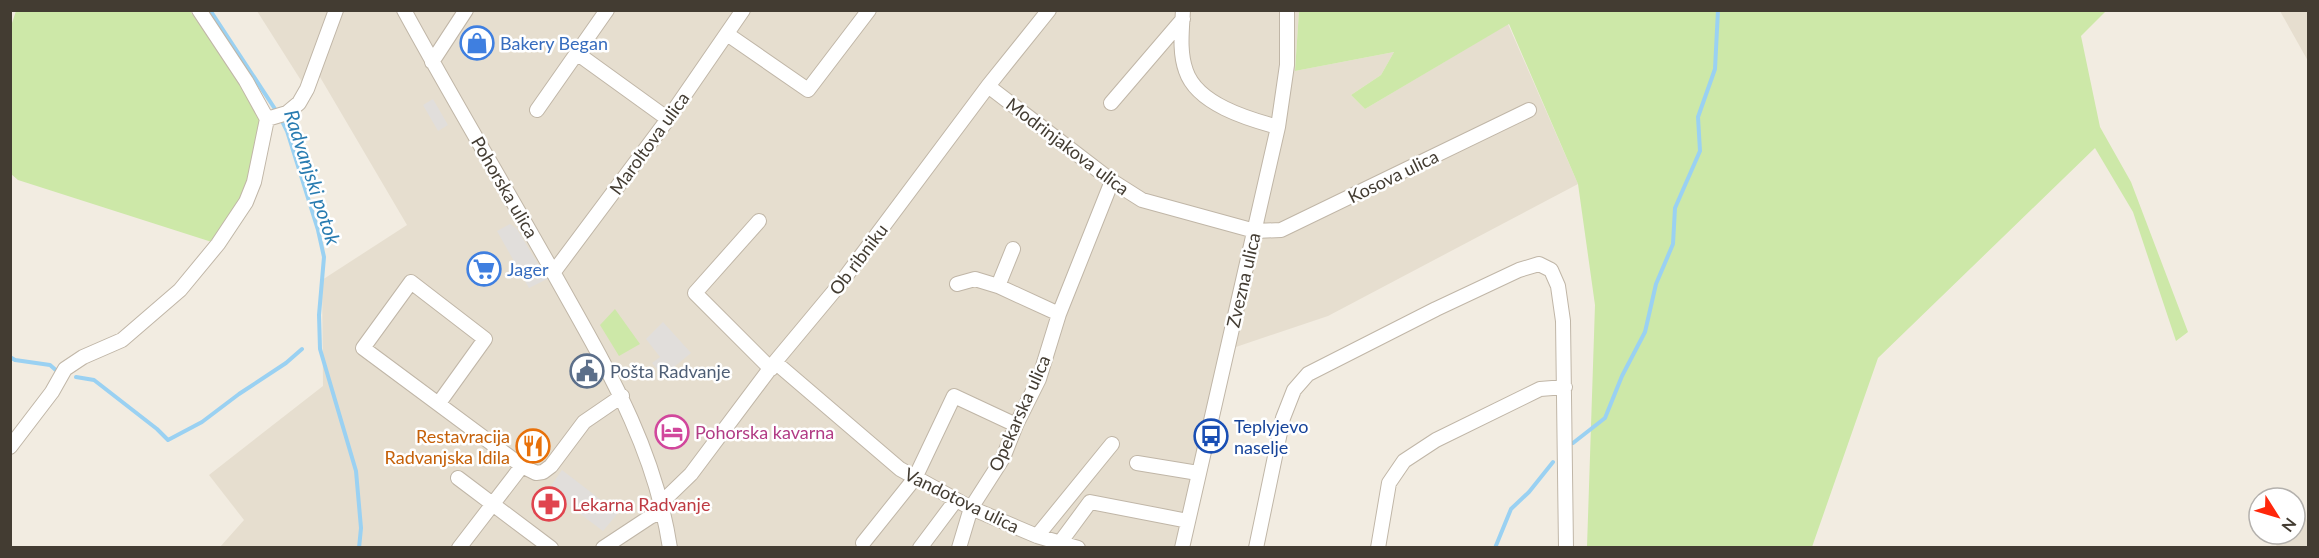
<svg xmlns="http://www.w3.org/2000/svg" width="2319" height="558" font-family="Lato,sans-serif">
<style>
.residential{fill:#e6decf}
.green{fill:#cde8a8}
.parking{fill:#e1dedb}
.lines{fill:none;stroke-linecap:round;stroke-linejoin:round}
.stream{stroke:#9ad1f2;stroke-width:4}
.minor-casing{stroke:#c0b6a7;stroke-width:16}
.minor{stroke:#fff;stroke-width:14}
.labels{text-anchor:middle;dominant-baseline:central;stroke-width:5;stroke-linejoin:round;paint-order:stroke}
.shop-label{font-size:18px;fill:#366cbe;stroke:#fff;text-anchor:start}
.street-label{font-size:18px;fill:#433c32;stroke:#fff}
.service-label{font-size:18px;fill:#4e5e75;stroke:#fff;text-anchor:start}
.transit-label{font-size:18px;fill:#164399;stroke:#fff;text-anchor:start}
.hotel-label{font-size:18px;fill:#b23c85;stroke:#fff;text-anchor:start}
.food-label{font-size:18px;fill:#c56008;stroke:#fff;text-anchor:end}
.health-label{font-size:18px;fill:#be3a42;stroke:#fff;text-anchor:start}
.water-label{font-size:20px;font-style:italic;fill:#297cb1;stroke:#fff}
</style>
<rect width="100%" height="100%" fill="#f2ece1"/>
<path class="residential" d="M 257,11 L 1299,11 L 1295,71 L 1394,52 L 1381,75 L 1351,95 L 1365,109 L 1508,24 L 1578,184 L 1328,316 L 1233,348 L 1188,547 L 220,547 L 244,520 L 209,475 L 323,386 L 322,280 L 407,225 L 310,60 L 302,82 Z
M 2280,11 L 2308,11 L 2308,61 Z
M 2298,501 L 2308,523 L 2308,547 L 2277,547 L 2272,534 L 2295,534 L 2295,502 Z"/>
<path class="green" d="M 16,11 L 190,11 L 267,119 L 254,182 L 218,244 L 18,180 L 11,174 L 10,29 Z
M 1299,11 L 2106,11 L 2081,36 L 2100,127 L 2131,182 L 2188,332 L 2176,341 L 2133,212 L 2095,148 L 1878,358 L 1812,547 L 1587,547 L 1595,305 L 1578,184 L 1509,24 L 1365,109 L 1351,95 L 1381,75 L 1394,52 L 1295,71 Z
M 615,309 L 640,344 L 619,356 L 600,325 Z"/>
<path class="parking" d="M 433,99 L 448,125 L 438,131 L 423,105 Z
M 510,224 L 517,229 L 547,279 L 529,288 L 497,231 Z
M 663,322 L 691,353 L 663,376 L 652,363 L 660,357 L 646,339 Z
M 562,470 L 618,513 L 603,531 L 548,490 Z"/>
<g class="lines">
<path class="stream" d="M 210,10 L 277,112
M 281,119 L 287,131 L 318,230 L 324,257 L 319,315 L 320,349 L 356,471 L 361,528 L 359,548
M 10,357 L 15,360 L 50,365 L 58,372
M 76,377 L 94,380 L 157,429 L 168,440 L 202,422 L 239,394 L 286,363 L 302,349
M 1573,443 L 1605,418 L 1622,376 L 1645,332 L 1656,284 L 1673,244 L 1675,208 L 1700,151 L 1698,117 L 1715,69 L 1718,10
M 1495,548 L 1511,509 L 1529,492 L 1553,462"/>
<g class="minor-casing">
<path id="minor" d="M 199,10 L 246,81 L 267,119 L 287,113 L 299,103 L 307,89 L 336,10
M 404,10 C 452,98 504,185 553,272 C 603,362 654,443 670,548
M 1183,10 C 1182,30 1179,52 1186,71 C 1197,104 1248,119 1278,127
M 727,34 L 808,90 L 869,10
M 578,54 L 668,119
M 432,62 L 466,10
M 988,86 L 1112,181 L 1142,200 L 1255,231 L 1281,230 L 1529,110
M 1111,103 L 1183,19
M 537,110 L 607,10
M 759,221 L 695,293 L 771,369
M 553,273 L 668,119 L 743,10
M 957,284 L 975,279 L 998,286 L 1059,314
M 998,286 L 1013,249
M 775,362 L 900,469 L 971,508 L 1037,536 L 1078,548
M 439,403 L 485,339 L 411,282 L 363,348 L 522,466 L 536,473 L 543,472 L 551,466 L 584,422 L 622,396
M 10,447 L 52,392 L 65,369 L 83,357 L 122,340 L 180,290 L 218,244 L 246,202 L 254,182 L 267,119
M 1137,463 L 1198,473
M 458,478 L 551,548
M 661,503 L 691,474 L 775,362 L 840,284 L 988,86 L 1049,10
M 1037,536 L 1112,444
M 863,543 L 915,478 L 954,396 L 1016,425
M 1059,544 L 1090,502 L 1188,521
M 459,548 L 522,466
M 603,548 L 650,517 L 663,511
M 920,548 L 956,500
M 959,548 L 971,508 L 1003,458 L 1016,425 L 1039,379 L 1059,314 L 1112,181
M 1182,548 L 1278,127 L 1287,65 L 1287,10
M 1256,548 L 1283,418 L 1294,390 L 1308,374 L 1436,309 L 1519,270 L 1539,264 L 1551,270 L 1558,286 L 1563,321 L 1566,548
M 1378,548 L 1389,483 L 1404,461 L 1436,440 L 1540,389 L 1565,387"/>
</g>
<use href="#minor" class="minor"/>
</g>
<defs>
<g id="shop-ring" transform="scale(1.725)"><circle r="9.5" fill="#fff" stroke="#3f7fe0" stroke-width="1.5"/><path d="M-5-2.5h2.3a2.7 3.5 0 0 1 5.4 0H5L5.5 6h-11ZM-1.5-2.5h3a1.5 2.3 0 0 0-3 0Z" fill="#3f7fe0"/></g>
<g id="supermarket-ring" transform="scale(1.725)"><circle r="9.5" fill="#fff" stroke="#3f7fe0" stroke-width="1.5"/><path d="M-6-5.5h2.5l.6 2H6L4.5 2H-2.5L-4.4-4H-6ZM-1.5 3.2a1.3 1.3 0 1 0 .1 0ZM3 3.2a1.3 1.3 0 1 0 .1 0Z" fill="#3f7fe0"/></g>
<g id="civic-ring" transform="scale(1.725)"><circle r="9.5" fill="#fff" stroke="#5c6f8a" stroke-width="1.5"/><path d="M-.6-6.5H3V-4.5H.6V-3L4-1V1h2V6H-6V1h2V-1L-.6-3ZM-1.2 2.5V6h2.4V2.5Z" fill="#5c6f8a"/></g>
<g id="hotel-ring" transform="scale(1.725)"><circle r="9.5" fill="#fff" stroke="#d1479c" stroke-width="1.5"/><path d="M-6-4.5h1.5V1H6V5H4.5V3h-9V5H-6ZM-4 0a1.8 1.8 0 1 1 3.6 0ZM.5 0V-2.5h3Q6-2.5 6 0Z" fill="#d1479c"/></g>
<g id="bus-ring" transform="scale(1.725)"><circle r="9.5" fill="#fff" stroke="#1a4fb4" stroke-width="1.5"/><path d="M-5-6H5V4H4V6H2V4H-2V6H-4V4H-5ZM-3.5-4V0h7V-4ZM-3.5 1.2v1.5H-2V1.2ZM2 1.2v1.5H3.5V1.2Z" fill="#1a4fb4"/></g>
<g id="restaurant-ring" transform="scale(1.725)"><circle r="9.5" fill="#fff" stroke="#e8710a" stroke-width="1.5"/><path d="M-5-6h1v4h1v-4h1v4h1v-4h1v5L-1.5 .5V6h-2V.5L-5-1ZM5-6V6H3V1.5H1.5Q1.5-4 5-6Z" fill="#e8710a"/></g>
<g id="pharmacy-ring" transform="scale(1.725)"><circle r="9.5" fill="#fff" stroke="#e0444e" stroke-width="1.5"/><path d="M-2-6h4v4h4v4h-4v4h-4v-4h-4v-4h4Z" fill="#e0444e"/></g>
</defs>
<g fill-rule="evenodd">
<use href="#shop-ring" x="477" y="43"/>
<use href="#supermarket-ring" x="484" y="269"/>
<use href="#civic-ring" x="587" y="371"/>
<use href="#hotel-ring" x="672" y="432"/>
<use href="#bus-ring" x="1211" y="436"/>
<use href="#restaurant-ring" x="533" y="446"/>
<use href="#pharmacy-ring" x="549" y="504"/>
</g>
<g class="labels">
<g class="shop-label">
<text x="500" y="43">Bakery Began</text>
<text x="507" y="269">Jager</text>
</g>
<g class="street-label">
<text transform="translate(649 143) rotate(-54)">Maroltova ulica</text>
<text transform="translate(1068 146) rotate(37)">Modrinjakova ulica</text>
<text transform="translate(1393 176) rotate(-26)">Kosova ulica</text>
<text transform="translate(505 187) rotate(60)">Pohorska ulica</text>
<text transform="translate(858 259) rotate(-53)">Ob ribniku</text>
<text transform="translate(1243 280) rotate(-77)">Zvezna ulica</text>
<text transform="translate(1019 413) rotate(-66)">Opekarska ulica</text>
<text transform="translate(962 500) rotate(26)">Vandotova ulica</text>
</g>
<g class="service-label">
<text x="610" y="371">Pošta Radvanje</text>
</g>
<g class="transit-label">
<text x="1234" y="426">Teplyjevo<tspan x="1234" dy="21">naselje</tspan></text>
</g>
<g class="hotel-label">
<text x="695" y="432">Pohorska kavarna</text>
</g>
<g class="food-label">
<text x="510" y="436">Restavracija<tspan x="510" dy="21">Radvanjska Idila</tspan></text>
</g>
<g class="health-label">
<text x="572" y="504">Lekarna Radvanje</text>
</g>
<g class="water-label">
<text transform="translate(313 177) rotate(72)">Radvanjski potok</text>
</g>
</g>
<rect width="2319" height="558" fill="none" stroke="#433c32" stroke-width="24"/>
<g transform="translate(2277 516) rotate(127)"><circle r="28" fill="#ffffff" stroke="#b4b1ad" stroke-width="1.5"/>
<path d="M0-4.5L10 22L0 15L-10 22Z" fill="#ff270b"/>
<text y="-9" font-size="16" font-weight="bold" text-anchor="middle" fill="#433c32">N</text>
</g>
</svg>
